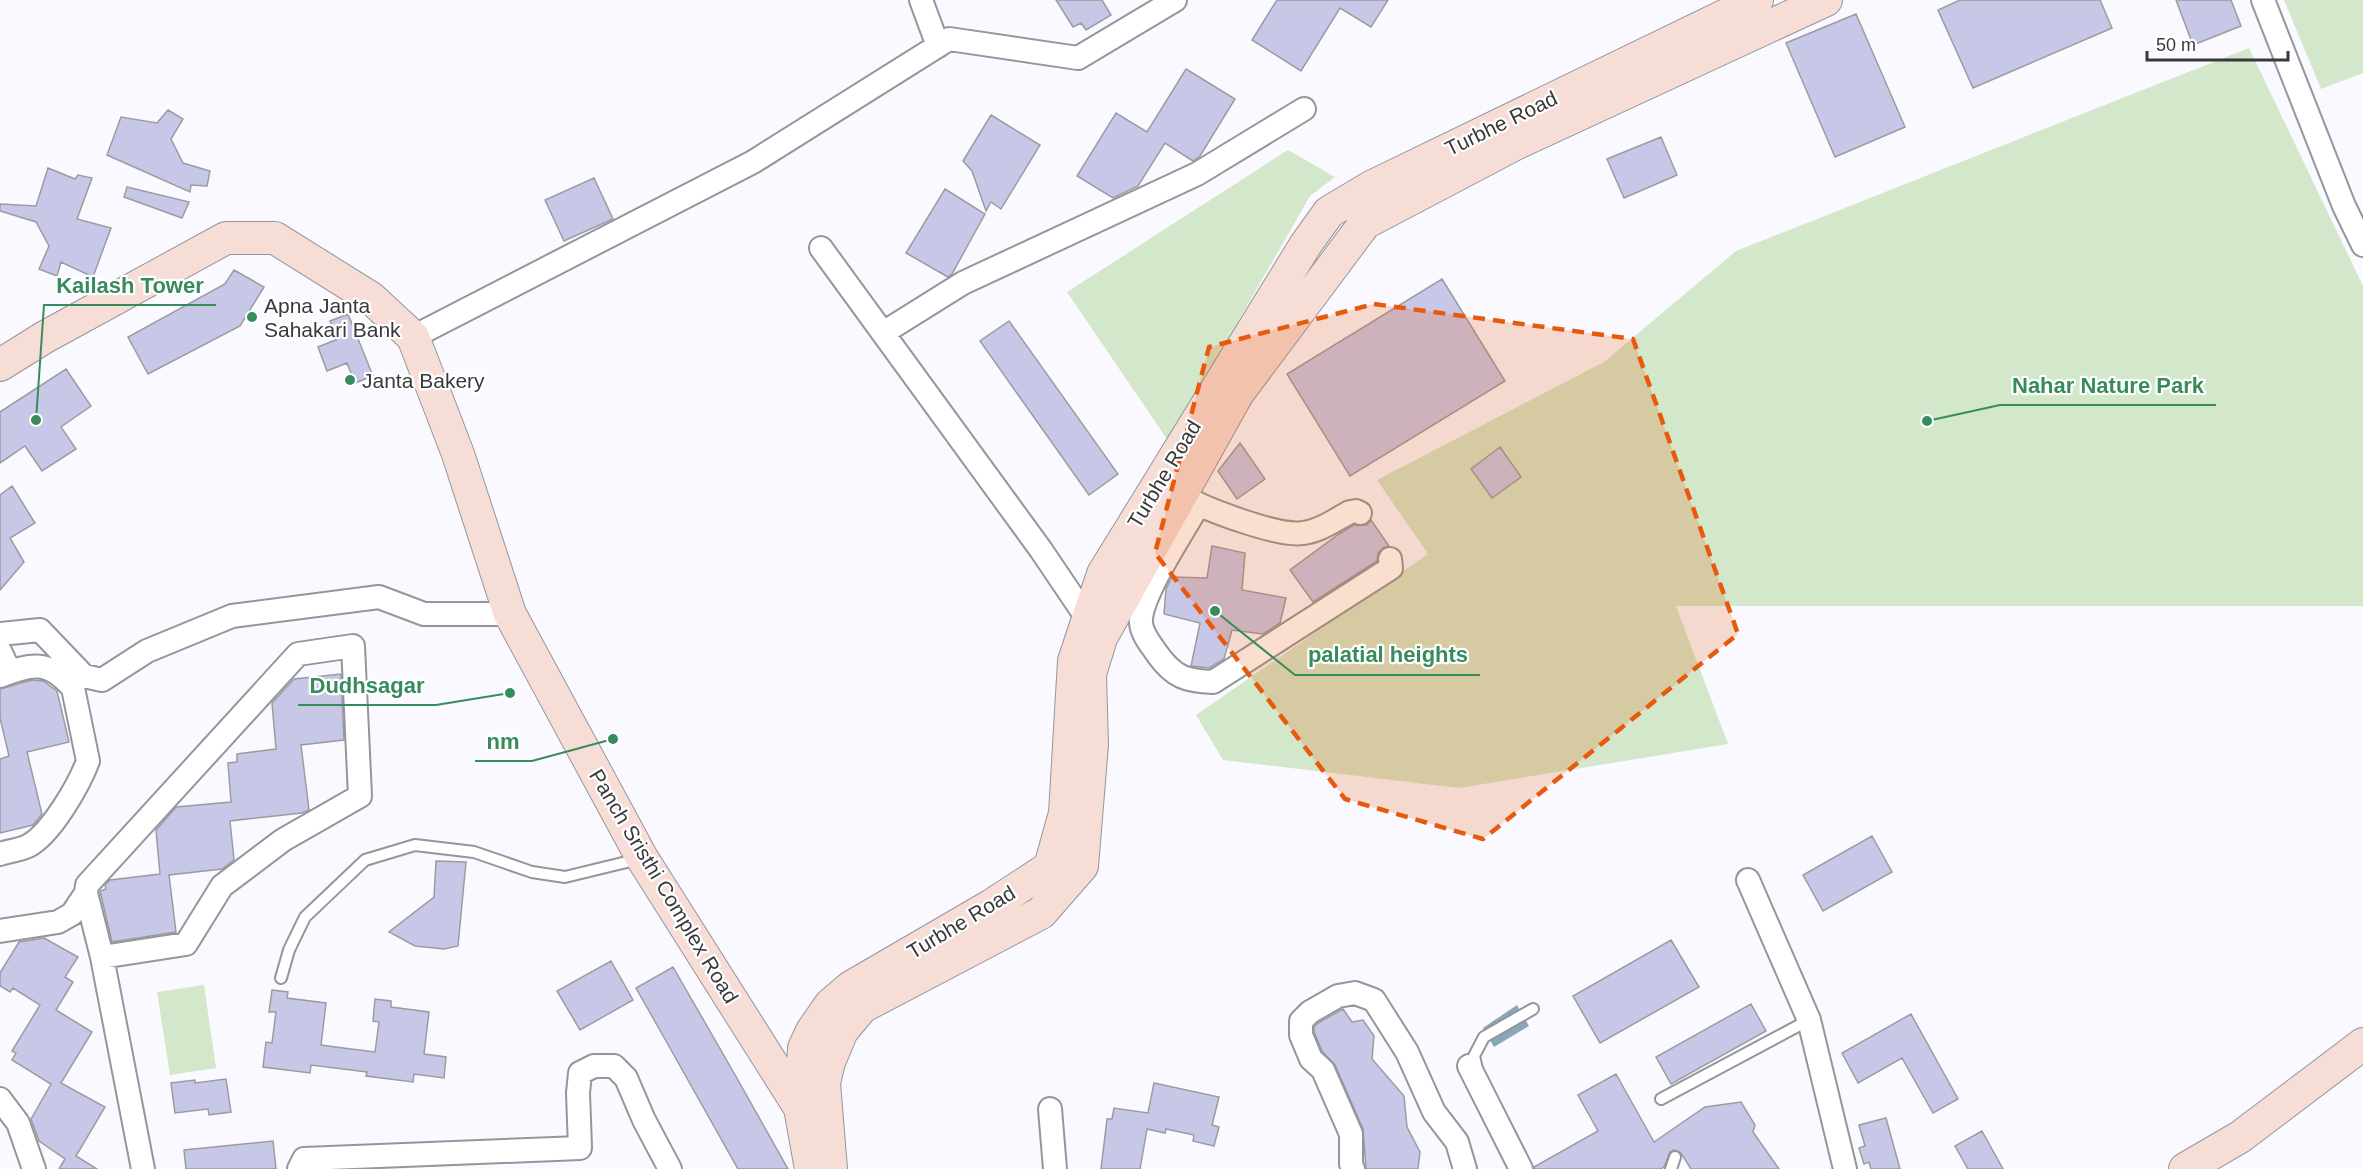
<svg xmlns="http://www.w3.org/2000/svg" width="2363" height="1169" font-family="Arial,sans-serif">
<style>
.green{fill:#d3e7ca}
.water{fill:#86a8b9}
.building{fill:#c7c8e8;stroke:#9b9ba0;stroke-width:1.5}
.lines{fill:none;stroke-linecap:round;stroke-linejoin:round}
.lane-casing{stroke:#95969b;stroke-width:14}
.street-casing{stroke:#95969b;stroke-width:26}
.secondary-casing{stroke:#95969b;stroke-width:34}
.lane{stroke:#fff;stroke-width:10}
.street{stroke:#fff;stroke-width:22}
.secondary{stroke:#f6ddd6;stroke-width:32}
.marked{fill:#e8590c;fill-opacity:0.2;stroke:#e8590c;stroke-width:4.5;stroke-dasharray:12 8;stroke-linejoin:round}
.poi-dot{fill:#378b5d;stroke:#fff;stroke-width:2}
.labels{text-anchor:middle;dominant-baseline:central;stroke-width:4.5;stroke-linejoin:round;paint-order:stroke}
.street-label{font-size:21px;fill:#38393b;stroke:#fff}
.poi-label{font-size:21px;fill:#38393b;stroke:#fff;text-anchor:start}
.leader{fill:none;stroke:#378b5d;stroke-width:2}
.callout-dot{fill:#378b5d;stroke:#fff;stroke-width:2}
.callout-label{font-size:22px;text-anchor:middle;font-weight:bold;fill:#378b5d;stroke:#fff;stroke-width:4.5;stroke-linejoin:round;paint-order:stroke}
</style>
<rect width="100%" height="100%" fill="#f9f9ff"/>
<path class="green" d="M 2284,0 L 2363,0 L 2363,73 L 2321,89 Z
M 2249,48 L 2363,286 L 2363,606 L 1676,606 L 1728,744 L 1459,788 L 1223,760 L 1196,715 L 1428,554 L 1377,480 L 1604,362 L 1736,251 Z
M 1288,150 L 1335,177 L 1310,196 L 1169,442 L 1067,292 Z
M 204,985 L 216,1068 L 170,1075 L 157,992 Z"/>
<path class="water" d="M 1517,1005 L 1529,1026 L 1494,1047 L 1483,1028 Z"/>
<path class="building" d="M 1056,0 L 1102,0 L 1111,15 L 1086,30 L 1081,23 L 1073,27 Z
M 1277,0 L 1388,0 L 1371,27 L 1340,8 L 1301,71 L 1252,40 Z
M 1960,0 L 2100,0 L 2112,28 L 1973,88 L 1938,10 Z
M 2176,0 L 2231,0 L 2241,26 L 2193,45 Z
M 1856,14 L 1905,127 L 1835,157 L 1786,43 Z
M 1186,69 L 1235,99 L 1200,156 L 1193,161 L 1165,143 L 1138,186 L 1113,198 L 1077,176 L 1116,113 L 1147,132 Z
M 168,110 L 183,119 L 171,139 L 183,163 L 210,171 L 207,186 L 191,185 L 190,192 L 107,155 L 121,117 L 157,123 Z
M 991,115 L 1040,145 L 1001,209 L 991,202 L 986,211 L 972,171 L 963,161 Z
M 1661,137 L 1677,175 L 1624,198 L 1607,159 Z
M 48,168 L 75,179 L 78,175 L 92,178 L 77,219 L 111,228 L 93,277 L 61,262 L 57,276 L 39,269 L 49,246 L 36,222 L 0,211 L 0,204 L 36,206 Z
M 594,178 L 613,219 L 564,241 L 545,200 Z
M 127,187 L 189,202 L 182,218 L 124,197 Z
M 945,189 L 985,214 L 952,274 L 948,277 L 906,253 Z
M 234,270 L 264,287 L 240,326 L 148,374 L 128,337 L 225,284 Z
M 1442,279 L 1505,381 L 1350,476 L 1287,374 Z
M 348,314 L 373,376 L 355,383 L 347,363 L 327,371 L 318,347 L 338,339 L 330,321 Z
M 1009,321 L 1118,474 L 1089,495 L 980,341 Z
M 66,369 L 91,406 L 61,427 L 76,449 L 42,471 L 25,446 L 0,463 L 0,412 Z
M 1240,443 L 1265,479 L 1237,499 L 1218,471 Z
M 1500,447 L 1521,477 L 1492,498 L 1471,469 Z
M 12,486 L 35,523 L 10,538 L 24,562 L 0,590 L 0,495 Z
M 1371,520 L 1389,546 L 1383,548 L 1378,553 L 1377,561 L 1313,602 L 1290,570 L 1339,534 L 1354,525 L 1367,525 Z
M 1212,546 L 1245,553 L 1242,590 L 1286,598 L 1280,623 L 1263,634 L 1232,630 L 1224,659 L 1209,668 L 1191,666 L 1200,623 L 1164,614 L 1166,589 L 1172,577 L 1207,578 Z
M 341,674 L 344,740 L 301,745 L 309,810 L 302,813 L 230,821 L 234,860 L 222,869 L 169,875 L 176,932 L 112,942 L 100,891 L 106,889 L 105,885 L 110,880 L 160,874 L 156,830 L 176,807 L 231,802 L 228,763 L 237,762 L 237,754 L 276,749 L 272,703 L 294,679 Z
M 32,680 L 43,681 L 57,691 L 69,742 L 27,752 L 42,814 L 33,825 L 0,833 L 0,759 L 9,756 L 0,718 L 0,689 Z
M 1872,836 L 1892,872 L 1823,911 L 1803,875 Z
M 436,861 L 466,862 L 458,946 L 444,949 L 415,946 L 389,932 L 434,897 Z
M 44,938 L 78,957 L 65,977 L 73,982 L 56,1010 L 92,1032 L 61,1083 L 105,1107 L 76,1156 L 97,1169 L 59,1169 L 65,1159 L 39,1141 L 31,1119 L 51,1084 L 12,1060 L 16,1053 L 12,1051 L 40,1005 L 13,988 L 10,992 L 0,986 L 0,973 L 19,942 Z
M 1671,940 L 1699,987 L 1600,1043 L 1573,996 Z
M 611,961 L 633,1000 L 580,1030 L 557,991 Z
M 673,967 L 734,1073 L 788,1169 L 738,1169 L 666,1041 L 636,988 Z
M 272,990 L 288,992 L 287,998 L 326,1003 L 321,1045 L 343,1048 L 375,1052 L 379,1022 L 373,1021 L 375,999 L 391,1001 L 391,1007 L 429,1012 L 424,1054 L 446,1057 L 444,1078 L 414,1074 L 413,1082 L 366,1076 L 367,1072 L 311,1065 L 310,1073 L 263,1067 L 266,1042 L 272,1043 L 276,1012 L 269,1012 Z
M 1751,1004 L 1766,1031 L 1671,1084 L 1656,1057 Z
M 1343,1009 L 1352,1022 L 1363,1020 L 1374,1036 L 1372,1059 L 1404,1096 L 1407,1127 L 1420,1152 L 1418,1169 L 1366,1169 L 1363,1129 L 1335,1065 L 1322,1051 L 1314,1032 L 1314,1027 L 1318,1023 Z
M 1911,1014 L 1958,1099 L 1933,1113 L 1902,1058 L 1858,1083 L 1842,1053 Z
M 1616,1074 L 1654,1142 L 1705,1107 L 1741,1102 L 1755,1125 L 1753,1132 L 1779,1169 L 1691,1169 L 1681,1153 L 1674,1150 L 1670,1152 L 1664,1167 L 1661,1169 L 1534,1169 L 1534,1167 L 1598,1131 L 1578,1095 Z
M 226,1079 L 231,1112 L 209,1115 L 208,1109 L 175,1113 L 171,1083 L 195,1080 L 195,1083 Z
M 1154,1083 L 1219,1097 L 1212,1125 L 1219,1127 L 1214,1146 L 1193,1141 L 1194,1135 L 1166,1129 L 1165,1133 L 1147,1129 L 1140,1169 L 1101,1169 L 1107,1119 L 1112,1119 L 1114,1108 L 1148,1113 Z
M 1886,1118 L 1900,1169 L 1871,1169 L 1869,1162 L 1864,1164 L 1859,1148 L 1865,1146 L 1859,1125 Z
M 1982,1131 L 2003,1169 L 1968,1169 L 1955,1146 Z
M 273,1141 L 276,1169 L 186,1169 L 184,1150 Z"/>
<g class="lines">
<g class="lane-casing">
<path id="lane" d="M 281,978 L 289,950 L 305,917 L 365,860 L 415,845 L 474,852 L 532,872 L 565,877 L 639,859
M 1477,1069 L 1474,1056 L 1484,1037 L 1533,1009
M 1661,1099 L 1809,1020
M 1671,1169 L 1675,1157"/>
</g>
<g class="street-casing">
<path id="street" d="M 921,0 L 938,46
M 2263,0 L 2344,206 L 2363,245
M 821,248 L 1041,550 L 1093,627
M 883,333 L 963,283 L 1197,174 L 1304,109
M 413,337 L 753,162 L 949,39 L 1078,58 L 1175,0
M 1186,498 C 1208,510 1279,537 1303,533 C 1320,531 1335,520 1350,512 L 1356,511 L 1360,513
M 1199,504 C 1185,529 1139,597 1141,623 C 1142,635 1152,646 1158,655 C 1174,677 1186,681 1213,682 L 1391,568 L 1390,559
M 0,634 L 40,630 L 84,676 L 102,680 L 147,651 L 232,616 L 379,597 L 424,614 L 510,614
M 0,651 L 10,672
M 0,676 C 33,663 48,660 73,688 L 88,761 C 79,785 51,834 28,846 C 20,850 9,851 0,854
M 1748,880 L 1809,1020 L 1845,1169
M 0,931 L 58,922 L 72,914 L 86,893
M 102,957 L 186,944 L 222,886 L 283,840 L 360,796 L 353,646 L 298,654 L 87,885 L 86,893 L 102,957 L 143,1169
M 1469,1066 L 1521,1169
M 0,1099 L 18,1123 L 34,1169
M 1050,1109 L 1055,1169
M 299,1169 L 304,1159 L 580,1148 L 578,1093 L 580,1073 L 594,1066 L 614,1066 L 626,1078 L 644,1120 L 670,1169
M 1353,1169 L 1351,1164 L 1351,1134 L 1323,1070 L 1311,1059 L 1301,1035 L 1301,1021 L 1310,1012 L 1338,996 L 1355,993 L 1374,1000 L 1407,1052 L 1434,1112 L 1457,1142 L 1465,1169"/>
</g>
<g class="secondary-casing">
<path id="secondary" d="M 0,365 L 45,337 L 226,238 L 275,238 L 371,298 L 413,337 L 458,454 L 510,614 L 642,858 L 800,1108 L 805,1112
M 811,1169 L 800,1108 L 804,1048 L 812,1031 L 830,1005 L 851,987 L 992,905 L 1050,867 L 1065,813 L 1074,661 L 1103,574 L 1306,244 L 1329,212 L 1371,187 L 1757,0
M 831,1169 L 824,1083 L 829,1062 L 842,1031 L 862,1007 L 1041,913 L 1082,866 L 1092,745 L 1090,674 L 1101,638 L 1238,393 L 1365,223 L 1517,143 L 1826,0
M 2185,1169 L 2240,1137 L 2363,1044"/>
</g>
<use href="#lane" class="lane"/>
<use href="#street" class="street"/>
<use href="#secondary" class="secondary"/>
</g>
<path class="marked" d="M 1374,304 L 1633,339 L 1738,634 L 1483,839 L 1345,799 L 1155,553 L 1209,347 Z"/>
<g class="poi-dot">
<circle cx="252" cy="317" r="6"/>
<circle cx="350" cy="380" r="6"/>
</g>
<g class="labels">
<g class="street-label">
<text transform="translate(1501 123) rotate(-26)">Turbhe Road</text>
<text transform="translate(1164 474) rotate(-59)">Turbhe Road</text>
<text transform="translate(664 886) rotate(59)">Panch Sristhi Complex Road</text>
<text transform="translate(961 922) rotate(-31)">Turbhe Road</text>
</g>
<g class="poi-label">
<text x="264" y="305">Apna Janta<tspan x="264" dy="24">Sahakari Bank</tspan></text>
<text x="362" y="380">Janta Bakery</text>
</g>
</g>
<path class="leader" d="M36 420L44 305H216M1927 421L2000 405H2216M1215 611L1295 675H1480M510 693L436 705H298M613 739L532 761H475"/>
<g class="callout-dot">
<circle cx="36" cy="420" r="6"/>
<circle cx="1927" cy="421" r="6"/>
<circle cx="1215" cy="611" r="6"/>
<circle cx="510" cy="693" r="6"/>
<circle cx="613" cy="739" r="6"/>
</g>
<g class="callout-label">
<text x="130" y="293">Kailash Tower</text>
<text x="2108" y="393">Nahar Nature Park</text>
<text x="1388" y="662">palatial heights</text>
<text x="367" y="693">Dudhsagar</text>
<text x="503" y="749">nm</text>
</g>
<path d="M2147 51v9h141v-9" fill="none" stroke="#38393b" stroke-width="3"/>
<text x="2156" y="51" font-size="18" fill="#38393b" stroke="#ffffff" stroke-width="4.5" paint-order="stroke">50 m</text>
</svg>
